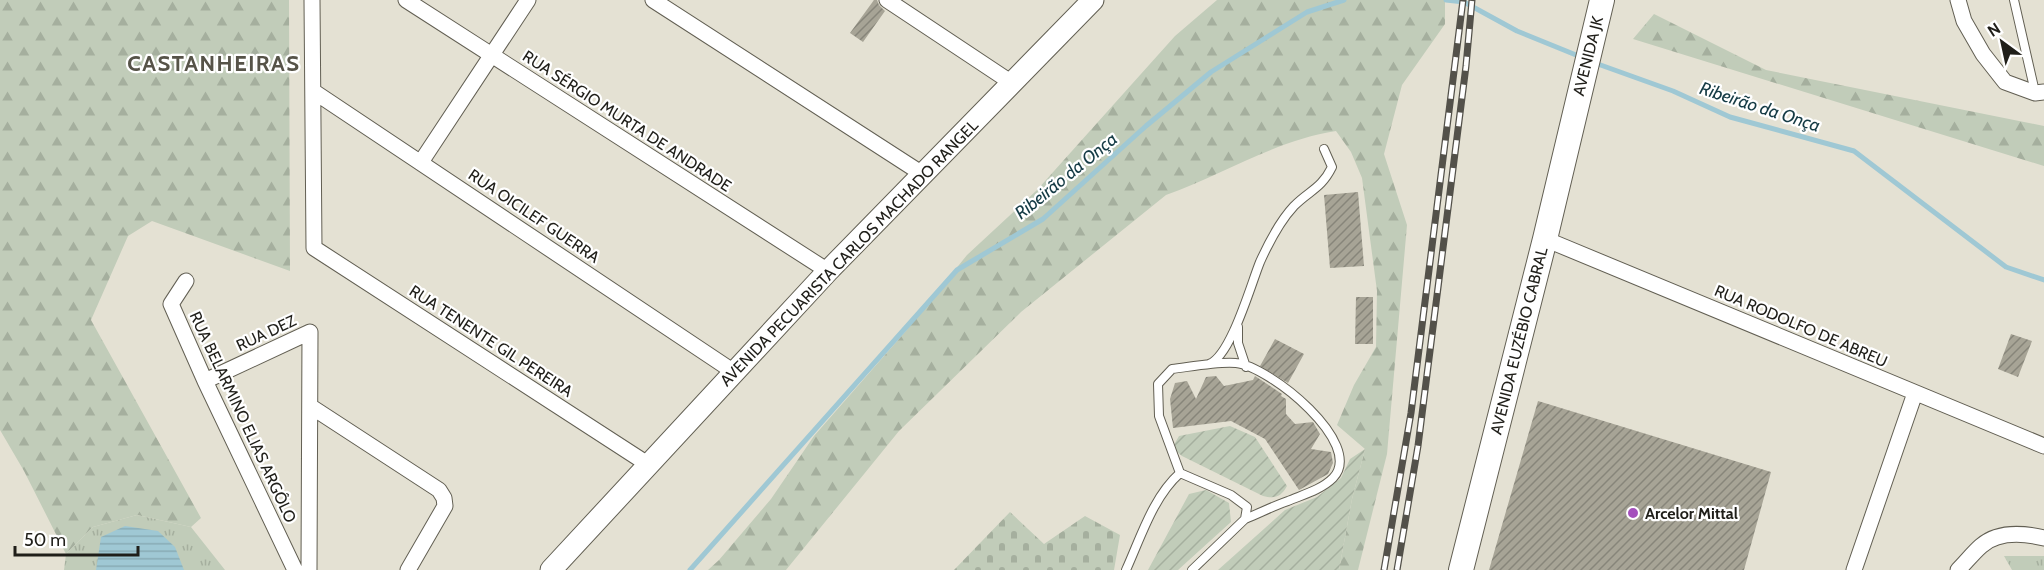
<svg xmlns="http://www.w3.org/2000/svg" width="2044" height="570" font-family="Cabin,sans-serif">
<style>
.forest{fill:url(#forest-firs)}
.cemetery{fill:url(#cemetery-stones)}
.park{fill:url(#park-tufts)}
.garden{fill:url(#garden-furrows)}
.water{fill:url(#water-rules)}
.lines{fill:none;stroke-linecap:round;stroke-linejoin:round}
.stream{stroke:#9fc8d4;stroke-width:5}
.building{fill:url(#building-hatch)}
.lane-casing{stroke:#625f53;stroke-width:10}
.street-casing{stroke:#625f53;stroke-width:17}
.secondary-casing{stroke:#625f53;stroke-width:23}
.primary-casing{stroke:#625f53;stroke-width:26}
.lane{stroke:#fff;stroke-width:8}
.street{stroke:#fff;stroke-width:15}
.secondary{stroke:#fff;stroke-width:21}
.primary{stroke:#fff;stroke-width:24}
.rail-casing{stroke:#53514a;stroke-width:7}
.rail{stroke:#fff;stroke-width:4.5;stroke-dasharray:14;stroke-linecap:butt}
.poi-dot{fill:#a44fbc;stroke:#fff;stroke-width:2}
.labels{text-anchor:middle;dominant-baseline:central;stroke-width:4.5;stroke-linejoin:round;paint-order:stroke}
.street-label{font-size:16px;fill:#1f1e19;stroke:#fff}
.poi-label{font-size:16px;font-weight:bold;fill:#1f1e19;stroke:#fff;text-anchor:start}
.water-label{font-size:18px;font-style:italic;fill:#153b45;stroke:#fff}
.district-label{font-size:22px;font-weight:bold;letter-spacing:1.5px;fill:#565348;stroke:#fff}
</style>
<defs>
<pattern id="forest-firs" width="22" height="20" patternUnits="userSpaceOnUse" patternTransform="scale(1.5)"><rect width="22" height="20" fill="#c1ccb9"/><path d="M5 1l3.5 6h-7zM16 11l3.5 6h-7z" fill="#a5af9e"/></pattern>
<pattern id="cemetery-stones" width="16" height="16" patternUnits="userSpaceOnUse" patternTransform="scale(1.5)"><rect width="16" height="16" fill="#c1ccb9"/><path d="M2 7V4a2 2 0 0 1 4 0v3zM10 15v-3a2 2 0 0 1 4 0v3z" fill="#a5af9e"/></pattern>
<pattern id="park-tufts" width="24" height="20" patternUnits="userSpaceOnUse" patternTransform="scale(1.5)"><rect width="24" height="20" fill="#c1ccb9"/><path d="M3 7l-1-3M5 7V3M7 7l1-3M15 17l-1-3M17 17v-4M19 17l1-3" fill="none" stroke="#a5af9e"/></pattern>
<pattern id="garden-furrows" width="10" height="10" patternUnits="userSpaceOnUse" patternTransform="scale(1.5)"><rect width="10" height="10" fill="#c1ccb9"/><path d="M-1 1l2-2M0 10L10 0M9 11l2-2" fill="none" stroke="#a5af9e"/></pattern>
<pattern id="water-rules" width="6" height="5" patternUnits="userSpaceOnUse" patternTransform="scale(1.5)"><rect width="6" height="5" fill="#9fc8d4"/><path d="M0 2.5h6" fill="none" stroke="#88abb5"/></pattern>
<pattern id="building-hatch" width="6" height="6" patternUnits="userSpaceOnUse" patternTransform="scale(1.5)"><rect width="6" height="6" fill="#a7a496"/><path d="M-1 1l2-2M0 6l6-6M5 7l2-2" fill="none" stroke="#87857a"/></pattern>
</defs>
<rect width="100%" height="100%" fill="#e4e1d3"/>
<path class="forest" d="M 0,0 L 289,0 L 290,271 L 152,221 L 128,236 L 91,320 L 201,518 L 191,527 L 137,515 L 93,527 L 66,554 L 24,471 L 0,430 Z
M 1217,0 L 1445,0 L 1445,24 L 1402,85 L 1384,154 L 1407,225 L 1387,454 L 1358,570 L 1339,570 L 1352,499 L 1365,449 L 1337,425 L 1354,385 L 1376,347 L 1377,291 L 1362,178 L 1351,152 L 1336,131 C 1276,140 1223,175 1166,195 L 1021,312 L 899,431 L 786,570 L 708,570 L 719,560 L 771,499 L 814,436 L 905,332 L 967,255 L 1037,190 L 1175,36 Z
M 1654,14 L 1766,70 L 2044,126 L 2044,166 L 1633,39 Z"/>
<path class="cemetery" d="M 1010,512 L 1044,544 L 1085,516 L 1120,535 L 1114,570 L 954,570 Z"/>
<path class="park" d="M 137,515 L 191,527 L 225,570 L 64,570 L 66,554 L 93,527 Z
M 2004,556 L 2044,556 L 2044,570 L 2012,570 Z"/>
<path class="garden" d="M 1230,426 L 1255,437 L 1287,486 C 1281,497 1275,499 1263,496 L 1182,456 L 1175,450 L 1175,443 L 1179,436 Z
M 1365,449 L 1352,499 L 1339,570 L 1218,570 L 1285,510 L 1317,497 L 1341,478 L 1350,459 Z
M 1206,490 L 1229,503 L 1231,522 L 1178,570 L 1148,570 L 1189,494 Z"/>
<path class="water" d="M 125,526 L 158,531 L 175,547 L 184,570 L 96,570 L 101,537 Z"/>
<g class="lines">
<path class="stream" d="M 1446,0 L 1464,2 L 1517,31 L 1581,57
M 1595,63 L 1673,91 L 1730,117 L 1854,151 L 2006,267 L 2044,280
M 690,570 L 957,270 L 1043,219 L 1146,126 L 1211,72 L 1307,12 L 1344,0"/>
</g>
<path class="building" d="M 874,0 L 877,0 L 879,5 L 885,11 L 863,42 L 850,33 Z
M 1358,192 L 1364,266 L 1330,268 L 1324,195 Z
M 1356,297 L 1373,297 L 1373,344 L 1355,344 Z
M 2011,334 L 2032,341 L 2018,377 L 1998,369 Z
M 1275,339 L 1304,354 L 1288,383 L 1260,366 Z
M 1216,376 L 1224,386 L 1253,380 L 1255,376 L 1282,394 L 1281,396 L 1286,399 L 1286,414 L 1295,424 L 1313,422 L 1320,434 L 1311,449 L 1331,452 L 1333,463 L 1328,474 L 1299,490 L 1265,439 L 1231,421 L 1173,428 L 1170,399 L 1175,383 L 1187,381 L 1196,399 L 1206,377 Z
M 1538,401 L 1771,472 L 1744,570 L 1489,570 Z"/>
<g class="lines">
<g class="lane-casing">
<path id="lane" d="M 2014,0 L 2035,92
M 1238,327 L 1238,343 L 1246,367
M 1209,364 C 1231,356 1251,284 1260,262 C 1269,242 1279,222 1294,206 C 1310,190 1321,189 1332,167 L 1324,149
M 1180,473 L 1159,416 L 1158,384 L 1172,369 C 1189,367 1220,361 1236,363 C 1269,366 1366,444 1333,478 C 1321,490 1302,495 1288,501 C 1273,506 1260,513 1245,519
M 1126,570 C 1141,537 1153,497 1180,473 L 1231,495 L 1247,507 L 1245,519 L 1192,570"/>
</g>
<g class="street-casing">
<path id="street" d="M 312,0 L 314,248 L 649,465
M 406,0 L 828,271
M 653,0 L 924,175
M 887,0 L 1012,83
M 1958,0 L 1964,21 L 1983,54 L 2005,82 L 2035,93 L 2044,92
M 313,91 L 734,372
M 421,162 L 528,0
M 1545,239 L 2044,446
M 186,281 L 171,304 L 205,381 L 295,570
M 205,381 L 310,332 L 309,570
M 310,406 L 439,490 L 444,498 L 445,506 L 408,570
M 1854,570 L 1915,393
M 1958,570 C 1966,562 1973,553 1981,546 C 1998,531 2023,533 2044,538"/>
</g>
<g class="secondary-casing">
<path id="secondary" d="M 551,570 L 828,271 L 1093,0"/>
</g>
<g class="primary-casing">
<path id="primary" d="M 1461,570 L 1545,239 L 1602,0"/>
</g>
<use href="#lane" class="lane"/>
<use href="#street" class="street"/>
<use href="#secondary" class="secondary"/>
<use href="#primary" class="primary"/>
<g class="rail-casing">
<path id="rail" d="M 1384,570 L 1411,413 L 1463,0
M 1397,570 L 1418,446 L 1466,66 L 1472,0"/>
</g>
<use href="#rail" class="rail"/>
</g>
<circle class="poi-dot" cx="1633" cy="513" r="6"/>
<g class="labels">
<g class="street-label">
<text transform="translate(1588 56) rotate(-76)">AVENIDA JK</text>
<text transform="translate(627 121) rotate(33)">RUA SÉRGIO MURTA DE ANDRADE</text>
<text transform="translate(534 216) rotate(34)">RUA OICILEF GUERRA</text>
<text transform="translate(849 253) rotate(-46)">AVENIDA PECUARISTA CARLOS MACHADO RANGEL</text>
<text transform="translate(1801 326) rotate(23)">RUA RODOLFO DE ABREU</text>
<text transform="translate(266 333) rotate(-25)">RUA DEZ</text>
<text transform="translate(491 341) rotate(33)">RUA TENENTE GIL PEREIRA</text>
<text transform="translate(1519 341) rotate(-76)">AVENIDA EUZÉBIO CABRAL</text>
<text transform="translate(243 417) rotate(65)">RUA BELARMINO ELIAS ARGÔLO</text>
</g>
<g class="poi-label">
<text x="1645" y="513">Arcelor Mittal</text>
</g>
<g class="water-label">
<text transform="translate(1760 107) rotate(18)">Ribeirão da Onça</text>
<text transform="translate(1066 176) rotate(-39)">Ribeirão da Onça</text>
</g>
<g class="district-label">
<text x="214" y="63">CASTANHEIRAS</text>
</g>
</g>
<g transform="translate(2002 42) rotate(327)" stroke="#ffffff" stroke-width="4.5" paint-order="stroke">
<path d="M0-4.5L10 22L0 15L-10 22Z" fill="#1f1e19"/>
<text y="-9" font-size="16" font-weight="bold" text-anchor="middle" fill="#1f1e19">N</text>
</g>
<path d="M15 546v9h123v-9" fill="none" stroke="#1f1e19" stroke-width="3"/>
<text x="24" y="546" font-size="18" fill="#1f1e19" stroke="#ffffff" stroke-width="4.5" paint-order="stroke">50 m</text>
</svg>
